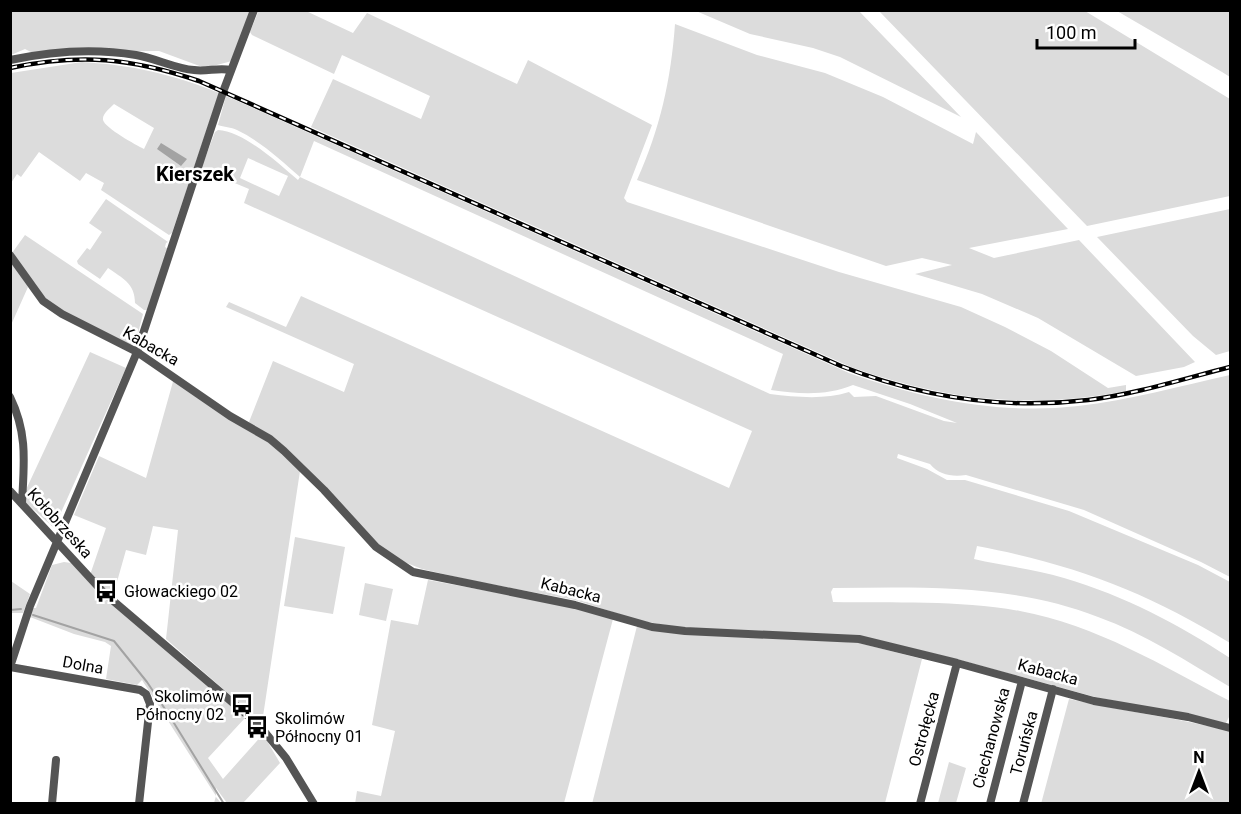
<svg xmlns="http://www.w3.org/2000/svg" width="1241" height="814" font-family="Roboto,sans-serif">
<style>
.green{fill:#dcdcdc;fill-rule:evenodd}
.water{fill:#a3a3a3}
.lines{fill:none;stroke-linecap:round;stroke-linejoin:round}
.stream{stroke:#a3a3a3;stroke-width:2}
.minor{stroke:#555;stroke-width:8}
.rail-casing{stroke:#000;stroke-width:4.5}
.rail{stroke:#fff;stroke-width:2;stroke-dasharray:7;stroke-linecap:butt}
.labels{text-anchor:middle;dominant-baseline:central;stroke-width:5;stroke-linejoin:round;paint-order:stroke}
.street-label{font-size:16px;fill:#000;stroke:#fff}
.poi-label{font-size:16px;fill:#000;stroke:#fff;text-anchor:start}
.quarter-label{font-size:20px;font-weight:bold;fill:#000;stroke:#fff}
</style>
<rect width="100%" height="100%" fill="#fff"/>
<path class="green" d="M 259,10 L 306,11 L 353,33 L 367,13 L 517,84 L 528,60 L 652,125 L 624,198 L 627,202 L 839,272 L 961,307 L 1005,327 L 1051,351 L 1108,388 L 1126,385 L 1126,391 C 1029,410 943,400 851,367 L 311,127 L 333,79 L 421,119 L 430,96 L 342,55 L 334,74 L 252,35 L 250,32 Z
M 10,11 L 250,11 L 232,61 L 205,68 L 159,51 L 31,52 L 25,49 L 11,55 Z
M 696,11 L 859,11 L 961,117 L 840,57 L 813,48 L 750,34 Z
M 879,11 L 1085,11 L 1230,99 L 1230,196 L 1087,226 Z
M 1117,11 L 1230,11 L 1230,77 L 1222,72 Z
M 675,24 L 757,55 L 825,73 L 883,97 L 973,144 L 976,132 L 1068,229 L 969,248 L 994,258 L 1079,240 L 1195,362 L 1184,367 L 1136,376 L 1038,318 L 982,294 L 915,274 L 952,265 L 922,258 L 886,266 L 637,180 C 660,129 671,80 675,24 Z
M 82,62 C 132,65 172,74 219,93 L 172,233 L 169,235 L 101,190 L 104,183 L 86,173 L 80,181 L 39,152 L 21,177 L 17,174 L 11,183 L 11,73 ZM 114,104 L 154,128 L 144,149 C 136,145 105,128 103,120 C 102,114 110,108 114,104 Z
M 226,96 L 849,373 C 922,399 1000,415 1078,406 C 1130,400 1180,386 1230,375 L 1230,577 L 1201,562 L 1084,510 L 966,475 C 952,477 939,475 930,464 L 898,454 L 897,458 L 927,469 L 947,480 L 965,480 L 1069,511 L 1198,565 L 1230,582 L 1230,643 C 1147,592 1073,564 977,546 L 974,559 C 1004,566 1035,569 1064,578 C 1125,596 1178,624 1230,658 L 1230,687 C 1188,662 1145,634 1098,617 C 1013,584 923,587 833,588 L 831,592 L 833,602 C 895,603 959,600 1020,611 C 1096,625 1163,666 1230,701 L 1230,715 L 1226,723 L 1095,697 L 960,660 L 861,636 L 685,628 L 641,621 L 575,600 L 474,581 L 422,569 L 399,560 L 373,540 L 249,422 L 273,361 L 344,392 L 354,364 L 226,307 L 229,302 L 286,327 L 301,296 L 729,488 L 752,431 L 244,203 L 249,189 L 201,169 L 215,132 L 218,130 C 244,131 279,164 298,180 L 300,177 C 281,160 260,141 237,130 C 231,127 224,127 218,125 ZM 314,141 L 783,354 L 771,390 C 799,394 827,396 853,385 L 910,404 L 957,423 L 944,421 L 876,396 L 854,397 L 849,392 C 824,400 796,397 770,394 L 300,177 ZM 248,158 L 288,176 L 279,196 L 240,178 Z
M 106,199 L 168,242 L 166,243 L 165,247 L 168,249 L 149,310 L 144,310 L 135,303 C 135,283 122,278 108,268 L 100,279 L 78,264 L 77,261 L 87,248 L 90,250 L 102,232 L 89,223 Z
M 1230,209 L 1230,351 L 1216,355 L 1193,336 L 1097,237 Z
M 25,235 L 143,314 L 135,345 L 132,346 L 82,322 L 42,298 L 12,253 Z
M 11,260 L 28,287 L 11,325 Z
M 90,352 L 126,368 L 54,528 L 24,501 L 24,494 Z
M 174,378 L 268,442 L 300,471 L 262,723 L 166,639 L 178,530 L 153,526 L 146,555 L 126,550 L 113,596 L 90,575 L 106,528 L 74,515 L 99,456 L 146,478 Z
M 295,537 L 345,547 L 333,614 L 284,606 Z
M 64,562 L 71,563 L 245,718 L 208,758 L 223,779 L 263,734 L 280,763 L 243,803 L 227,803 L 216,788 L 216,797 L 221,803 L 214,803 L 216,796 L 142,680 L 137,685 L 106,679 L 111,646 L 105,642 L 74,634 L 30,617 L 33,608 L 36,608 L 52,565 Z
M 428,580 L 565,605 L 613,619 L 564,803 L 355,804 L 357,791 L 381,796 L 395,731 L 372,725 L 391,620 L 418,625 Z
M 11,581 L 30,594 L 23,613 L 11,613 Z
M 365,583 L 393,589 L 386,621 L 359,615 Z
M 637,626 L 859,643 L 922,659 L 885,803 L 592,804 Z
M 1069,699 C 1123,711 1177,718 1230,731 L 1230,803 L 1041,804 Z
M 949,762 L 966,768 L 956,803 L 938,803 Z"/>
<path class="water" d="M 161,143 L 187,159 L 181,166 L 157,149 Z"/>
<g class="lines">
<path class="stream" d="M 10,610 L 21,609
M 33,615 L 114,641 L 147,682 L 169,715 L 224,804"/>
<path class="minor" d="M 10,60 C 52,51 94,48 136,55 C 155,58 176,69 194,70 C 207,72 218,67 231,70
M 10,255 L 43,301 L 62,314 L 137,352 L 230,416 L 270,439 L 284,451 L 324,490 L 376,547 L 413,572 L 575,605 L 652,627 L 685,631 L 859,639 L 957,663 L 1094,701 L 1188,717 L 1230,728
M 10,397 C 28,434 24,463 22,503
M 10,491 L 104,593 L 259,725 L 286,758 L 314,804
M 10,667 L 30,606 L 137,352 L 223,92 L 254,10
M 10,667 L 140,690 L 146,694 L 150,704 L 139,804
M 52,804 L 56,760
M 920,804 L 957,663
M 990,804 L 1022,681
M 1023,804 L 1053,689"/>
<g class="rail-casing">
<path id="rail" d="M 10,68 C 81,53 131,58 199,81 L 841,366 C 920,397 1003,410 1088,400 C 1136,394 1183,379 1230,367"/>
</g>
<use href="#rail" class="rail"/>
</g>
<defs>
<g id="bus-bare" transform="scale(1.8)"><path d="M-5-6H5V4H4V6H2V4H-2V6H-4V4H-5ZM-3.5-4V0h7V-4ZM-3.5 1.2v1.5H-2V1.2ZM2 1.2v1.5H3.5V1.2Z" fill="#000" stroke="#fff" stroke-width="2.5" paint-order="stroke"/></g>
</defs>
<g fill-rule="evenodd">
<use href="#bus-bare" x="106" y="591"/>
<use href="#bus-bare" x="242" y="705"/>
<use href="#bus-bare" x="257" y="727"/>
</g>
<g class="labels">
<g class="street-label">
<text transform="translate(151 346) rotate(30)">Kabacka</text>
<text transform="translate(60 523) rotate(48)">Kołobrzeska</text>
<text transform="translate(571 590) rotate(14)">Kabacka</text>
<text transform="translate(83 665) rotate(10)">Dolna</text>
<text transform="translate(1048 672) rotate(15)">Kabacka</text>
<text transform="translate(924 729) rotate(-75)">Ostrołęcka</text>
<text transform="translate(991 738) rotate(-75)">Ciechanowska</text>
<text transform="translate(1024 743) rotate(-75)">Toruńska</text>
</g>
<g class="poi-label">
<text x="124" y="591">Głowackiego 02</text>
<text x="224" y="696" text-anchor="end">Skolimów<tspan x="224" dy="18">Północny 02</tspan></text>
<text x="275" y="718">Skolimów<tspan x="275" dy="18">Północny 01</tspan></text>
</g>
<g class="quarter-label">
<text x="195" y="174">Kierszek</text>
</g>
</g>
<rect width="1241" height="814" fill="none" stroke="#000000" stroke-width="24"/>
<g transform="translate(1199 772)" stroke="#ffffff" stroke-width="4.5" paint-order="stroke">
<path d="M0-4.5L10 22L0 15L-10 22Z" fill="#000000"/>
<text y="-9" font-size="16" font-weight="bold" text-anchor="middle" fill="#000000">N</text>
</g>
<path d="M1037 39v9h98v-9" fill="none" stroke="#000000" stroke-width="3"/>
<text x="1046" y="39" font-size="18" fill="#000000" stroke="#ffffff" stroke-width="4.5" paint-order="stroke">100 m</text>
</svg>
